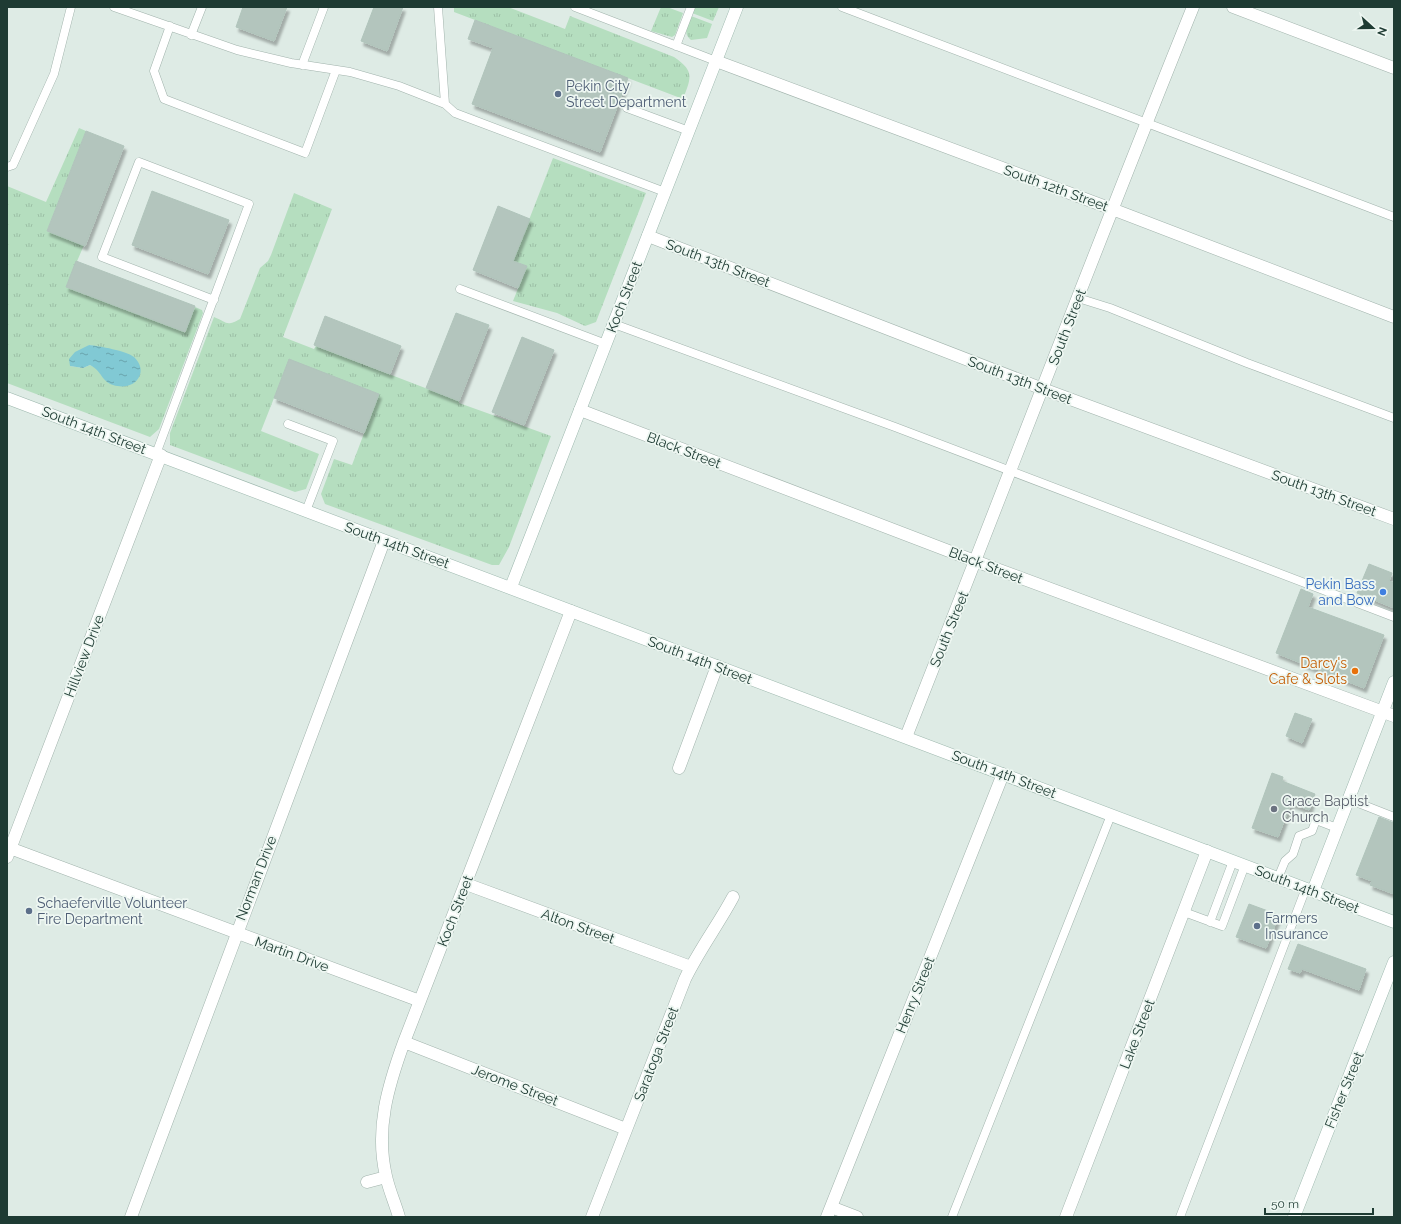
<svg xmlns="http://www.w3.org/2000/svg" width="1401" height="1224" font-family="Raleway,sans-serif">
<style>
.grass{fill:url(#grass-tufts);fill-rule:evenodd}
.water{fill:url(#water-ripples)}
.building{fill:#b3c5bd;stroke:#b0c4bb;filter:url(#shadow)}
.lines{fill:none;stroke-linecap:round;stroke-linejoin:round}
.lane-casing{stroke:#a1b3ac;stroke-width:9}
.street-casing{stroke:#a1b3ac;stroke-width:13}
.secondary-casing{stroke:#9cb7ad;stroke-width:13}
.lane{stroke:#fff;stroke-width:8}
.street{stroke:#fff;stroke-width:12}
.secondary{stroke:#fff;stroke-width:12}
.service-dot{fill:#5c6f8a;stroke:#eef7f2;stroke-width:1.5}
.shop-dot{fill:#3f7fe0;stroke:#eef7f2;stroke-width:1.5}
.food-dot{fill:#e8710a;stroke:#eef7f2;stroke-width:1.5}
.worship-dot{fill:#6b7280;stroke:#eef7f2;stroke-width:1.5}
.labels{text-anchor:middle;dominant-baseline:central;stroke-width:3.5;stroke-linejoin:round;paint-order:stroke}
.service-label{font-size:14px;fill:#4e5e75;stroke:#eef7f2;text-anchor:start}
.street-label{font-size:14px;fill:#1e3b33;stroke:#eef7f2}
.shop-label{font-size:14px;fill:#366cbe;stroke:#eef7f2;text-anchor:end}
.food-label{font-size:14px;fill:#c56008;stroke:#eef7f2;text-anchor:end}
.worship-label{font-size:14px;fill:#5b616d;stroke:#eef7f2;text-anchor:start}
</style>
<defs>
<pattern id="grass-tufts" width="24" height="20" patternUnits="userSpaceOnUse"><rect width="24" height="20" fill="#b5debf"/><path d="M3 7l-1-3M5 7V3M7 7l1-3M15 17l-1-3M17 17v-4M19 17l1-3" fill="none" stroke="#9bbfa5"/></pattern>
<pattern id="water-ripples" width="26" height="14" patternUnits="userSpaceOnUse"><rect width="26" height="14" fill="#81c9d4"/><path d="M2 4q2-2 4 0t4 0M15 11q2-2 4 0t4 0" fill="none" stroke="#69a4ad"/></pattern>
<filter id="shadow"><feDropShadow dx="2.5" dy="4.5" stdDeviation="1" flood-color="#0004"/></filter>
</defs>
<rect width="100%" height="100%" fill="#deebe5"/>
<path class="grass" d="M 454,7 L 508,7 L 565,29 L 570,16 L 674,57 C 695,71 691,78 683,99 L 454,12 Z
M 661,7 L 667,7 L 683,13 L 675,35 L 672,37 L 651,31 Z
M 694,7 L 719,7 L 713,21 L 692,13 Z
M 691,16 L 712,24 L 707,38 L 691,40 C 682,33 688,25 691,16 Z
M 79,128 L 86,131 L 47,231 L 84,245 L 66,287 L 185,332 L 195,307 L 202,310 L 203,313 L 159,429 L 150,437 L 7,383 L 7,186 L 46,202 ZM 89,345 L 121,352 L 101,375 L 98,369 L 90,365 L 83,368 L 70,366 Z
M 553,158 L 646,193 L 596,322 L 585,326 L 557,313 L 513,301 L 527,266 L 513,261 Z
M 294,193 L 332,209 L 283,337 L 314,349 L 316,346 L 459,401 L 459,403 L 551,436 L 509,547 L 499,565 L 492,565 L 325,504 L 321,494 L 334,459 L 352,465 L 379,394 L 289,360 L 261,431 L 319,454 L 306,489 L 295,492 L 170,445 L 170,433 L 214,317 C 227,322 226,327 240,319 L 260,268 L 268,261 L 271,255 Z"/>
<path class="water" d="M 89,345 C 99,346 127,351 134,357 C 150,372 135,392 113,385 C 101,381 102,371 90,365 L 83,368 L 70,366 L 69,359 L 75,352 Z"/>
<path class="building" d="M 243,7 L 287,7 L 274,41 L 236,27 Z
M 374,7 L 403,7 L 387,51 L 361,41 Z
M 475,20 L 628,78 L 600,152 L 472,104 L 493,48 L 468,39 Z
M 86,131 L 124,146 L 85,246 L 47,231 Z
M 152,191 L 229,220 L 208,274 L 132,245 Z
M 498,206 L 530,219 L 513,261 L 527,266 L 518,288 L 473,270 Z
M 76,261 L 195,306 L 185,332 L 66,287 Z
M 456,313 L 489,325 L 459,401 L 426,388 Z
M 325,316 L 401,346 L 390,374 L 314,345 Z
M 522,337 L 554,350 L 524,425 L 492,412 Z
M 289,359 L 379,394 L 364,433 L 274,398 Z
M 1369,564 L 1392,573 L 1389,581 L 1394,583 L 1394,608 L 1357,593 Z
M 1301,589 L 1313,594 L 1308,607 L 1384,635 L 1364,688 L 1276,653 Z
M 1295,713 L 1312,719 L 1302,743 L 1286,736 Z
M 1272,773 L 1283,777 L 1282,781 L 1315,794 L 1309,810 L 1291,803 L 1278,837 L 1252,828 Z
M 1379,817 L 1394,823 L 1394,894 L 1370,885 L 1372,881 L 1356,875 Z
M 1249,904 L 1279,915 L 1266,948 L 1236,937 Z
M 1298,944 L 1366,969 L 1359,990 L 1302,969 L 1300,973 L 1288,969 Z"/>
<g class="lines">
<g class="lane-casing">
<path id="lane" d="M 114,7 L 237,50 L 291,63 L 350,72 L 399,86 L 445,104 L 455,113 L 665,192
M 438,7 L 445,104
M 575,7 L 716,61
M 842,7 L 1394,217
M 170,26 L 154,71 L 164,99 L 305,153 L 336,70
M 191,35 L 202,7
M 676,46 L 691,7
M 302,65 L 324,7
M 627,108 L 689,131
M 7,167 L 13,165 L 54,74 L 71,7
M 460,289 L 606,344
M 1078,298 L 1110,308 L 1247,363 L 1394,418
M 614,324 L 895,427 L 1394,617
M 288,424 L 333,441 L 306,511
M 156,454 L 249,204 L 139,162 L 102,257 L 214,300
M 1348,799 L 1394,817
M 1278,878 L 1285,861 L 1293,854 L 1299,836 L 1312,831 L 1316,820 L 1337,828
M 1184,912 L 1222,926 L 1245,865
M 1210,922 L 1233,861
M 952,1217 L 1111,815
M 1180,1217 L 1306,888"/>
</g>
<g class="street-casing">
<path id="street" d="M 1233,7 L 1394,68
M 716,61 L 1112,209 L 1394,317
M 648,236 L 1043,389 L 1394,519
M 580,410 L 975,561 L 1394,716
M 906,737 C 1002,494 1095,249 1193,7
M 679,768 L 717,666
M 7,847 L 420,1001
M 7,857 L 161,455
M 466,884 L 691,967
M 404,1042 L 626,1129
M 367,1182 L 386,1177
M 831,1207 L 857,1217
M 131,1217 L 384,541
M 399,1217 C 395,1203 389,1190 386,1176 C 375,1129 388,1086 404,1042 L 571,611
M 592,1217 L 685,979 C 699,950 718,925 733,897
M 827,1217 L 1003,774
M 1066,1217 L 1207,851"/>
</g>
<g class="secondary-casing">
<path id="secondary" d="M 7,398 L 1394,922
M 511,587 L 737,7
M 1313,891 L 1394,682
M 1294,1217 L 1394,962"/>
</g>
<use href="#lane" class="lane"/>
<use href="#street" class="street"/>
<use href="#secondary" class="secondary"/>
</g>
<g class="service-dot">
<circle cx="558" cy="94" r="4"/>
<circle cx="29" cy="911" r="4"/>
<circle cx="1257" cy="926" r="4"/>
</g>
<circle class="shop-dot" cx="1383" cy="592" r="4"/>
<circle class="food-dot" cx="1355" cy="671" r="4"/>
<circle class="worship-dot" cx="1274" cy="809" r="4"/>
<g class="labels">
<g class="service-label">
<text x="566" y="86">Pekin City<tspan x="566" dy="16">Street Department</tspan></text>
<text x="37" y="903">Schaeferville Volunteer<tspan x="37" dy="16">Fire Department</tspan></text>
<text x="1265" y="918">Farmers<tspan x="1265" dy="16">Insurance</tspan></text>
</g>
<g class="street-label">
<text transform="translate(1056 188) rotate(20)">South 12th Street</text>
<text transform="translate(718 263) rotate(21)">South 13th Street</text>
<text transform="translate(624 297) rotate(-69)">Koch Street</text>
<text transform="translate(1067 327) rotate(-69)">South Street</text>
<text transform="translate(1020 380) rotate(21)">South 13th Street</text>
<text transform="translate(94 430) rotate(21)">South 14th Street</text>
<text transform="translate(684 450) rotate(21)">Black Street</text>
<text transform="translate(1324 493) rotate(20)">South 13th Street</text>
<text transform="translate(397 545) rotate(20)">South 14th Street</text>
<text transform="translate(986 565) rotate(21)">Black Street</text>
<text transform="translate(949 629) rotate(-68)">South Street</text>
<text transform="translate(84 656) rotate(-69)">Hillview Drive</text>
<text transform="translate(700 660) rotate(21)">South 14th Street</text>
<text transform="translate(1004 774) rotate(21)">South 14th Street</text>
<text transform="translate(256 878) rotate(-69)">Norman Drive</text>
<text transform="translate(1307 889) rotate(21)">South 14th Street</text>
<text transform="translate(455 911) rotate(-69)">Koch Street</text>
<text transform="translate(578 926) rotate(20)">Alton Street</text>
<text transform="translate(292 954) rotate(20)">Martin Drive</text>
<text transform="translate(915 995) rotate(-68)">Henry Street</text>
<text transform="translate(1137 1034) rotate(-69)">Lake Street</text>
<text transform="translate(656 1054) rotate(-69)">Saratoga Street</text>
<text transform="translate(515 1085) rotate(21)">Jerome Street</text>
<text transform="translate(1344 1090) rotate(-68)">Fisher Street</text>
</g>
<g class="shop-label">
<text x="1375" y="584">Pekin Bass<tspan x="1375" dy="16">and Bow</tspan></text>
</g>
<g class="food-label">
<text x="1347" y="663">Darcy's<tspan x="1347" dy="16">Cafe &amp; Slots</tspan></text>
</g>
<g class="worship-label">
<text x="1282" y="801">Grace Baptist<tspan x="1282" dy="16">Church</tspan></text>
</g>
</g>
<rect width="1401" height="1224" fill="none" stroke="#1e3b33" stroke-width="16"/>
<g transform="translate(1373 28) rotate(111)" stroke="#eef7f2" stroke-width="3" paint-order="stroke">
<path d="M0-3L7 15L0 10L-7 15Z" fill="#1e3b33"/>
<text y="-6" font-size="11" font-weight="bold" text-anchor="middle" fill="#1e3b33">N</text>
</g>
<path d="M1265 1208v6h108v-6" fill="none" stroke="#1e3b33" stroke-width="2"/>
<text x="1271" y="1208" font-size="12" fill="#1e3b33" stroke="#eef7f2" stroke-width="3" paint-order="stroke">50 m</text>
</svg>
